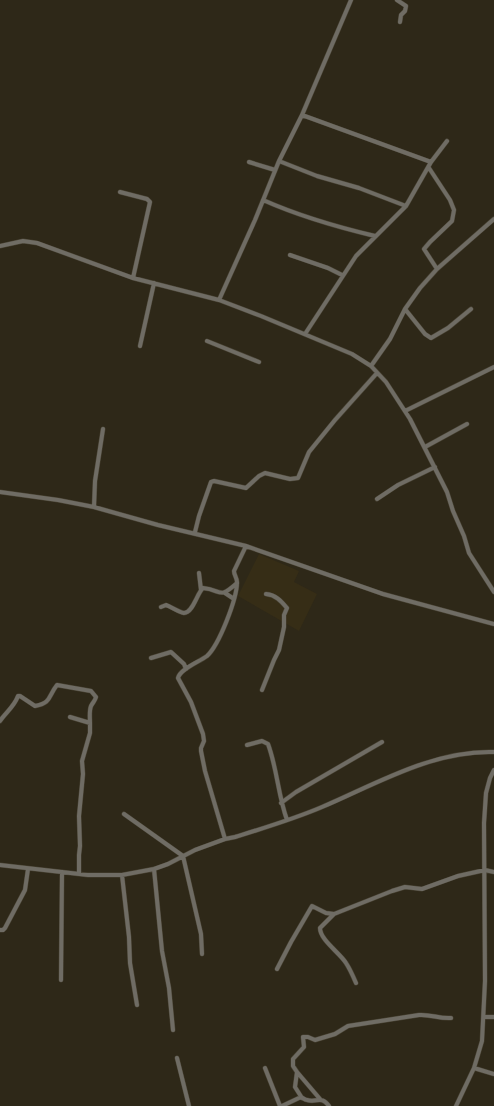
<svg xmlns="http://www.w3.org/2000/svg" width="494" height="1106" font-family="Figtree,sans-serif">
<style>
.built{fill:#362d16}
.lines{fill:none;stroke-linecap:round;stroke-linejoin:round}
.minor-casing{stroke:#494334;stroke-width:5}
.minor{stroke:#6f6c64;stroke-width:4}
</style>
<rect width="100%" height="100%" fill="#2e2818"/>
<path class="built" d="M 259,554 L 299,571 L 294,582 L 317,594 L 299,631 L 238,596 Z"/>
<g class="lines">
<g class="minor-casing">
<path id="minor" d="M 397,0 L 406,6 L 405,11 L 401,15 L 400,22
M 302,115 L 431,162
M 279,161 L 317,176 L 359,188 L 406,206
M 249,162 L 275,170
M 429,168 L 450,200 L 454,210 L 452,221 L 430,242 L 424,249 L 437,269
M 120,192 L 147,199 L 150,202 L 133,278
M 263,200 C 299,216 337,227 375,236
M 0,246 L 23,241 L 37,243 L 133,278 L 219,300 L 261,316 L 352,354 L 371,366 L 386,382 L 410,419 L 447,492 L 453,511 L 464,536 L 469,553 L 494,592
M 290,255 L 328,268 L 342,275
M 219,300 L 255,220 L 279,161 L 302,115 L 351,0
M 405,309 L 425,334 L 431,338 L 448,328 L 471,309
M 305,334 L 356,256 L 406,206 L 431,162 L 447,141
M 207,341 L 259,362
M 140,346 L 154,283
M 371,366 L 390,339 L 405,309 L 420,288 L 437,269 L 494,219
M 405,411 L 494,367
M 425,447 L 467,424
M 0,492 L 58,500 L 94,507 L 158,525 L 246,546 L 383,594 L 494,624
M 377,499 L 398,485 L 435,467
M 94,507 L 95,481 L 103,429
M 195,532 L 199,516 L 211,482 L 214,481 L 246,488 L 259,476 L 265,473 L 290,479 L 298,478 L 309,452 L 335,420 L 377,373
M 199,573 L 201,590
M 225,593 L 234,599
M 161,607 L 166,605 C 172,607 178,612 184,613 C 193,613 197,593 203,588 C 223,590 218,600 237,583
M 151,658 L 171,652 L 184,664 L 186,669
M 262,690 L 274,660 L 279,650 L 284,627 L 284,615 L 287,608 C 281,601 276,595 266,594
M 70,717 L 90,723 L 90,733 L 82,761 L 83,774 L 79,816 L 80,846 L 79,855 L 79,874
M 0,721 C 6,712 14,707 18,696 L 20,696 L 35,706 C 52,703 48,696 57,685 L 91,691 L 96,697 C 95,701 93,702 91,706 C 89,711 90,718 90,723
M 247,745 L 262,741 L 268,744 C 277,768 278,795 287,820
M 281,803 L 296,792 L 382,742
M 124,814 L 183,856 L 201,934 L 202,954
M 225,839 L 205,771 L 201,751 L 201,748 L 204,741 L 203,734 L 191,702 L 178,678 C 180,669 199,662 207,656 C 219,645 237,599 237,582 C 237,578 234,575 234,571 L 246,546
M 0,865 L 88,875 L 122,875 L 154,869 L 168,864 L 195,850 L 225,839 L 235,837 C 264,828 294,819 322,807 C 376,784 433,750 494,752
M 154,869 L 162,951 L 169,988 L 173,1030
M 122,875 L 129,937 L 130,963 L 137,1005
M 0,930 L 3,930 L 5,928 L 25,890 L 28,869
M 277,969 L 291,942 L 312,906 L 326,913 L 334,914
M 61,980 L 62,872
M 356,983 C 353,976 350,969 346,963 C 340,953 320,940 320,928 L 334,914 L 392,891 L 405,887 L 422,889 L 458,876 L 485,870 L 494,872
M 484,1017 L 494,1017
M 177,1058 L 189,1106
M 265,1068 L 280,1106
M 474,1068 L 494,1074
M 297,1072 L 293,1066 L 293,1059 L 304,1047 L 303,1037 L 308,1037 L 315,1040 L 335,1034 L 348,1026 L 419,1015 C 431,1014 439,1019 451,1018
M 302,1098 L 295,1087 L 297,1072 L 320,1099
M 282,1106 L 301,1097 C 303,1098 305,1100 307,1100 C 317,1103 321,1095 329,1106
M 456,1106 L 474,1068 L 482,1041 L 485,981 L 484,823 L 486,793 L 490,778 L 494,770"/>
</g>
<use href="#minor" class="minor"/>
</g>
</svg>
